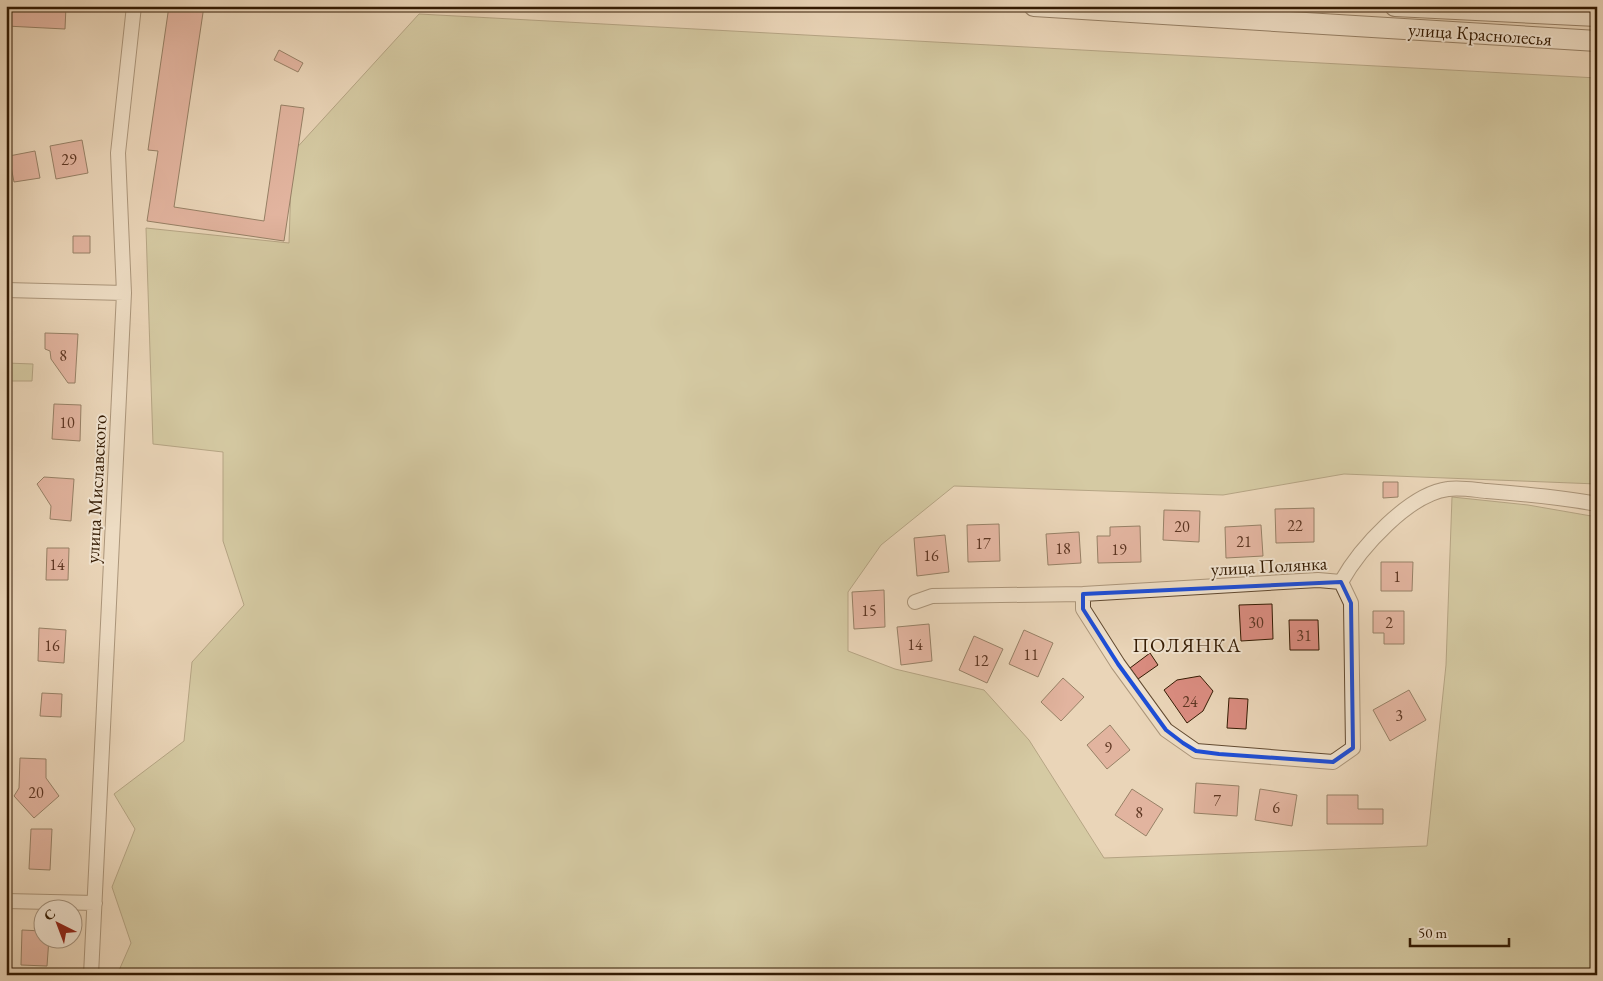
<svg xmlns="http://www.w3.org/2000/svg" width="1603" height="981" font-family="'EB Garamond',serif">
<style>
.green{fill:#bdbc8a;stroke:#786b46}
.building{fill:#da8c80;stroke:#331a02}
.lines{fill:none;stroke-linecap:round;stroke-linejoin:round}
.street-casing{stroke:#614930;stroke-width:16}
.secondary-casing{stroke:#331a02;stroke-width:22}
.street{stroke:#f1e4d1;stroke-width:14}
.secondary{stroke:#f1e4d1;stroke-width:20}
.marked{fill:none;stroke:#1d4ed8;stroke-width:4;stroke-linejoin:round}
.labels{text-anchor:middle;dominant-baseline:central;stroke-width:4;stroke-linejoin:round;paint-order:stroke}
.number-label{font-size:16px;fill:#5d3622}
.street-label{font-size:19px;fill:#331a02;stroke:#f1e4d1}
.neighbourhood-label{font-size:20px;letter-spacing:1px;fill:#331a02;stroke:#f1e4d1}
</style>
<rect width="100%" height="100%" fill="#ead5b8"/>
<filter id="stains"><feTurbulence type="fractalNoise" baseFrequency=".004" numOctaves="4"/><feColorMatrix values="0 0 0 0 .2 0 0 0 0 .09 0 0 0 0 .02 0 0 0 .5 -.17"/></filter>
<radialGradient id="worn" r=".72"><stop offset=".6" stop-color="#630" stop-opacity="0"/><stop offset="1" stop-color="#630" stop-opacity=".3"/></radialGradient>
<path class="green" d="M 419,14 L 1597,78 L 1597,484 L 1344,474 L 1223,495 L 954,486 L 881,545 L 848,592 L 848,651 L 895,669 L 984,690 L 1029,740 L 1104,858 L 1427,846 L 1446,665 L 1452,497 L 1528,505 L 1597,517 L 1597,975 L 117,975 L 131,943 L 112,887 L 135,829 L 114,794 L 184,741 L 192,662 L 244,605 L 223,541 L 223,452 L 153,444 L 146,228 L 289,243 L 292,153 Z
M 6,363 L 33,364 L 32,381 L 6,381 Z"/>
<path class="building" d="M 6,6 L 66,6 L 65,29 L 6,26 Z
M 169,6 L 204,6 L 174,207 L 264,221 L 281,105 L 304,108 L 284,241 L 147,221 L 158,151 L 148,150 Z
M 279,50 L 303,63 L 298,72 L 274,60 Z
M 82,140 L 88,173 L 56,179 L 50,146 Z
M 35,151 L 40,178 L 14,182 L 9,156 Z
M 73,236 L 90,236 L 90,253 L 73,253 Z
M 45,333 L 78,334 L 75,383 L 68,383 L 51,359 L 50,351 L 45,349 Z
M 54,404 L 81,405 L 80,441 L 52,439 Z
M 44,477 L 74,479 L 71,521 L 50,519 L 51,506 L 37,484 Z
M 1383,482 L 1398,482 L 1398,497 L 1383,498 Z
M 1314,508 L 1314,542 L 1276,543 L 1275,509 Z
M 1164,510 L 1200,511 L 1199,542 L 1163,540 Z
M 999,524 L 1000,561 L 968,562 L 967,525 Z
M 1261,525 L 1263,556 L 1226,558 L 1225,527 Z
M 1140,526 L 1141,562 L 1098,563 L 1097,536 L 1110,536 L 1110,527 Z
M 1079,532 L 1081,563 L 1048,565 L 1046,534 Z
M 945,535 L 949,572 L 917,576 L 914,538 Z
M 47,548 L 69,548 L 68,580 L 46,580 Z
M 1381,562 L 1413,562 L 1412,591 L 1381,591 Z
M 884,590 L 885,627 L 854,629 L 852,592 Z
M 1272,604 L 1273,639 L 1241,641 L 1239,605 Z
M 1373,611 L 1404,611 L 1404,644 L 1384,644 L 1384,633 L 1373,633 Z
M 1289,620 L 1318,620 L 1319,650 L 1290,650 Z
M 929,624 L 932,661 L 901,665 L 897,627 Z
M 39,628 L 66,630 L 64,663 L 38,661 Z
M 1024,630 L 1053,643 L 1038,677 L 1009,664 Z
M 974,636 L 1003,649 L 987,683 L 959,670 Z
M 1150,653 L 1158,665 L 1138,679 L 1130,668 Z
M 1200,676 L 1213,691 L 1203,711 L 1187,723 L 1164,690 L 1177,680 Z
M 1063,678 L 1084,697 L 1061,721 L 1041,702 Z
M 1409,690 L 1426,720 L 1390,741 L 1373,710 Z
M 42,693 L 62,694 L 61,717 L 40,716 Z
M 1229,698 L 1248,699 L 1246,729 L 1227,728 Z
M 1110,725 L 1130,750 L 1107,769 L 1087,745 Z
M 20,758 L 46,759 L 46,778 L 59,796 L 34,818 L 14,796 L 19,788 Z
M 1196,783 L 1239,786 L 1237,816 L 1194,813 Z
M 1132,789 L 1163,809 L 1146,836 L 1115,815 Z
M 1260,789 L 1297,795 L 1292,826 L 1255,820 Z
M 1327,795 L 1358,795 L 1358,809 L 1383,809 L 1383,824 L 1327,824 Z
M 31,829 L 52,829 L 50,870 L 29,869 Z
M 22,930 L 42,931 L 42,938 L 49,938 L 47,966 L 21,965 Z"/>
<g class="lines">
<g class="street-casing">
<path id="street" d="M 6,290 L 124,293
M 1083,594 L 1083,609 L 1118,664 L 1166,730 L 1196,751 L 1333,762 L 1353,748 L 1351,603 L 1341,582
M 915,602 L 932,596 L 1083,594 L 1318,580 L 1341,582 C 1360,548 1409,494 1448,489 C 1460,487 1475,490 1487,491 C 1524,494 1560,497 1597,504
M 6,901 L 95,903
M 91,975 L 124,293 L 118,153 L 134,6"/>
</g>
<g class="secondary-casing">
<path id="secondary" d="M 1034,6 L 1597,41
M 1395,6 L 1597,16"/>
</g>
<use href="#street" class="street"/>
<use href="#secondary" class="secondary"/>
</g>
<path d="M0 0H1603V981H0ZM 1341,582 L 1351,603 L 1353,748 L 1333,762 L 1219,754 L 1196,751 L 1183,743 L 1166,730 L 1118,664 L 1083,609 L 1083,594 Z" fill="#ead5b8" fill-opacity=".55" fill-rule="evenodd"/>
<path class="marked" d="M 1341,582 L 1351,603 L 1353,748 L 1333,762 L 1219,754 L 1196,751 L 1183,743 L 1166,730 L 1118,664 L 1083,609 L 1083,594 Z"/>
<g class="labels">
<g class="number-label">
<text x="69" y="159">29</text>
<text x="63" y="355">8</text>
<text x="67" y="422">10</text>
<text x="1295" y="525">22</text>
<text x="1182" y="526">20</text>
<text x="1244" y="541">21</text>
<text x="983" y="543">17</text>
<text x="1063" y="548">18</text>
<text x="1119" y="549">19</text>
<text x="931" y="555">16</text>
<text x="57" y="564">14</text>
<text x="1397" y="576">1</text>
<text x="869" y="610">15</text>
<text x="1256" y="622">30</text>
<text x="1389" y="622">2</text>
<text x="1304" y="635">31</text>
<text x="915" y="644">14</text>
<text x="52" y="645">16</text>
<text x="1031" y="654">11</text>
<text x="981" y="660">12</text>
<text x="1190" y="701">24</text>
<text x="1399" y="715">3</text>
<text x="1108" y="747">9</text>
<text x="36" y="792">20</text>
<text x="1217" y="800">7</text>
<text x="1276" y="807">6</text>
<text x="1139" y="812">8</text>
</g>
<g class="street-label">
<text transform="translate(1480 34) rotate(4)">улица Краснолесья</text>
<text transform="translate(96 489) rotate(-87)">улица Миславского</text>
<text transform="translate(1269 566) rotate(-3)">улица Полянка</text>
</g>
<g class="neighbourhood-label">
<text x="1187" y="645">ПОЛЯНКА</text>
</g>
</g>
<rect width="1603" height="981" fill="none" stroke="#ead5b8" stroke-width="25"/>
<rect x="8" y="8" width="1588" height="966" fill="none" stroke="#331a02" stroke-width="2.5"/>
<rect x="12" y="12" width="1578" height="956" fill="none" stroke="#331a02"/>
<g transform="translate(58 924) rotate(318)"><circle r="24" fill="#f1e4d1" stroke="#a5937e"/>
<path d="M0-4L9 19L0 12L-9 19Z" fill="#8f2418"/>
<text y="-8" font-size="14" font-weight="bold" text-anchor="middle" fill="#331a02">С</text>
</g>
<path d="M1410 938v8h99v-8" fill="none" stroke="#331a02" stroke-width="2.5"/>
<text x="1418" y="938" font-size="15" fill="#331a02" stroke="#f1e4d1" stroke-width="4" paint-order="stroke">50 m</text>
<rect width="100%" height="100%" filter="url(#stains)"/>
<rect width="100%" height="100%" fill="url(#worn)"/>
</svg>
